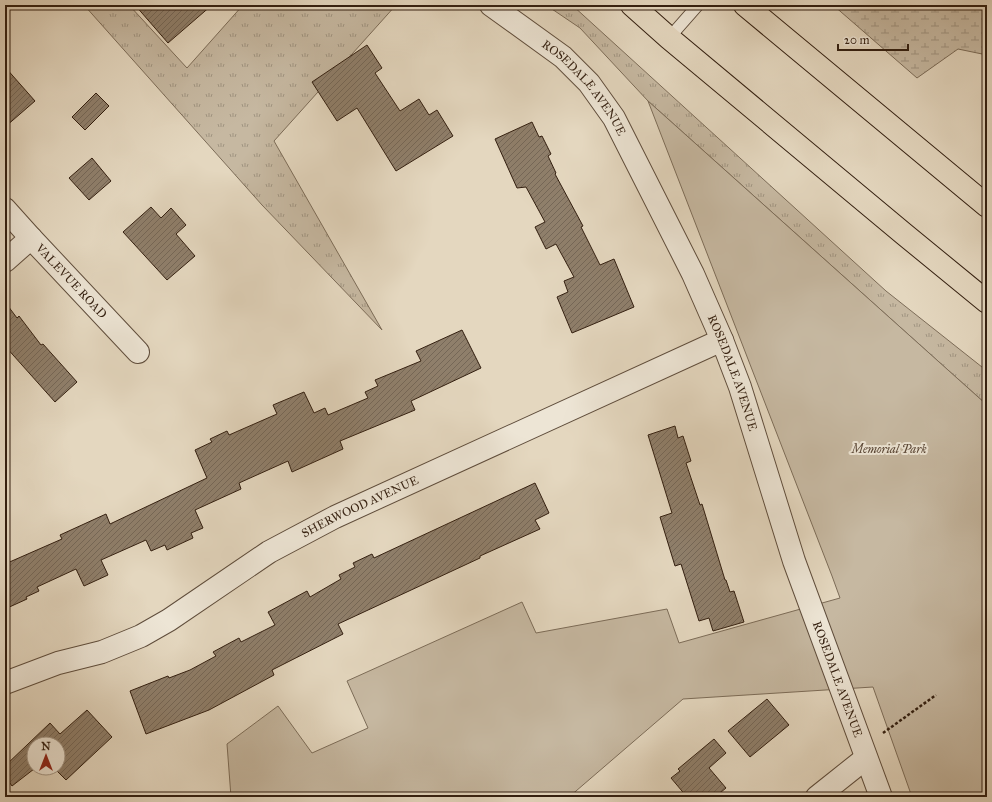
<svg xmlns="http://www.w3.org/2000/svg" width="992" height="802" font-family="'IM FELL Great Primer',serif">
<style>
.grass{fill:url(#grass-tufts);stroke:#7c6c58}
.wetland{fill:url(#wetland-marsh);stroke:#7c6c58}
.green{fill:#c6b8a1;stroke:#7c6c58}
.building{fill:url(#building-hatch);stroke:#331f10}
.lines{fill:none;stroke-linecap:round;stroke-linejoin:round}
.service-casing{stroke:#5f4d3c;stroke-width:13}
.minor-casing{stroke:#5f4d3c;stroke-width:24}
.tertiary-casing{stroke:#5f4d3c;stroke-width:24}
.motorway-casing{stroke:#331f10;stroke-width:24}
.path{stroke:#331f10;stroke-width:2.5;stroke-dasharray:3 2;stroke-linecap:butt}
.service{stroke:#ede5d5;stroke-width:11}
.minor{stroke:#ede5d5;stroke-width:22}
.tertiary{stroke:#ede5d5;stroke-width:22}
.motorway{stroke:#e4d7bf;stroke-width:22}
.labels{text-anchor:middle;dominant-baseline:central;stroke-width:4;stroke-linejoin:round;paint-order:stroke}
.street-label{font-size:12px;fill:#331f10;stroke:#ede5d5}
.park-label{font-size:12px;font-style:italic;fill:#584534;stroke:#ede5d5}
</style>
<defs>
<pattern id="grass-tufts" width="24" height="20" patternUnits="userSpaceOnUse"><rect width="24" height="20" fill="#c6b8a1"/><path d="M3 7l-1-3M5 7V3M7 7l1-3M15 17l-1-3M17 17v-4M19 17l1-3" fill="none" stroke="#a19582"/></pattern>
<pattern id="wetland-marsh" width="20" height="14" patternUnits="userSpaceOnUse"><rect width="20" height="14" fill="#c6b8a1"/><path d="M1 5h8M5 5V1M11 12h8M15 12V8" fill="none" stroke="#a19582"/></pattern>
<pattern id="building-hatch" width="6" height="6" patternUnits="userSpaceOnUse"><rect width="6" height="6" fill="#8f7f6b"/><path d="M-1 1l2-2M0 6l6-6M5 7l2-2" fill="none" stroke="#756757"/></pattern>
</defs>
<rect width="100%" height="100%" fill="#e4d7bf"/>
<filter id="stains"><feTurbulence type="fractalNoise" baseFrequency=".005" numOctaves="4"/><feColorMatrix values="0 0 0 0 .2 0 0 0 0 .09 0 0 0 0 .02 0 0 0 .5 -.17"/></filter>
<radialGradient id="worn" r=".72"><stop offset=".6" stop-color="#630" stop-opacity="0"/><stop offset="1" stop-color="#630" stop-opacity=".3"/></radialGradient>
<path class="grass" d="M 84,5 L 129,5 L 187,68 L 243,5 L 396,5 L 274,141 L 382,330 L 262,205 Z
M 546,5 L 572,5 L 886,291 L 987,371 L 987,405 L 648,101 L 580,28 Z"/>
<path class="wetland" d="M 833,5 L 987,5 L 987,55 L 958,49 L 917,78 Z"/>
<path class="green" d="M 648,101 L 987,405 L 987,797 L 912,797 L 873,687 L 683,699 L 569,797 L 231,797 L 227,744 L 278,706 L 312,753 L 368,728 L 347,681 L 522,602 L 536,633 L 667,609 L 679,643 L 840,598 L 832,576 Z"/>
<path class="building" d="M 135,5 L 212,5 L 168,43 Z
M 367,45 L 382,68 L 375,73 L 400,111 L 419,99 L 429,115 L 437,110 L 453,136 L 396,171 L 357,108 L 337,121 L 312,82 Z
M 5,67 L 35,101 L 5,127 Z
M 96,93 L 109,106 L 85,130 L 72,117 Z
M 532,122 L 539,137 L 542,136 L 551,154 L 548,156 L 556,173 L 555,174 L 583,226 L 581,227 L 600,265 L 614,259 L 634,307 L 572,333 L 557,297 L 568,292 L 564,281 L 574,277 L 556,244 L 546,249 L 535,227 L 545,222 L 526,187 L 517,188 L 495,139 Z
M 92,158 L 111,181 L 89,200 L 69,178 Z
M 151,207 L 161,218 L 171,208 L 186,225 L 176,234 L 195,256 L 167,280 L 123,232 Z
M 5,302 L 17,318 L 19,316 L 41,345 L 43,344 L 77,382 L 55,402 L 5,346 Z
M 462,330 L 481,368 L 411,401 L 415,410 L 340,441 L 343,449 L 292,472 L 288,461 L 239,483 L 241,489 L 195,510 L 203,528 L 191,533 L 193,538 L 167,550 L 165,545 L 151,551 L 146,540 L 101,560 L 108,575 L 84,586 L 76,569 L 37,587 L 39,591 L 26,597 L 27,599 L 5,609 L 5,564 L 62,539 L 60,535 L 106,514 L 110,524 L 207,478 L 195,450 L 212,442 L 210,439 L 227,431 L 229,435 L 277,414 L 273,405 L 304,392 L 314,413 L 325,408 L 328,415 L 368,398 L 365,392 L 378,386 L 375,380 L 421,361 L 416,351 Z
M 675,426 L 678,438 L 683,436 L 691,461 L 686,463 L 700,505 L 702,504 L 725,580 L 726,580 L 730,592 L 734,591 L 744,622 L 713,631 L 709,618 L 699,621 L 681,564 L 675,566 L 660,517 L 672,513 L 648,435 Z
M 535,483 L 549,513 L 535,520 L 540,529 L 480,556 L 480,558 L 338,624 L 343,634 L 272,670 L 274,675 L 209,710 L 146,734 L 130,691 L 168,676 L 169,678 L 190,670 L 216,656 L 213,652 L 239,638 L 241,642 L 275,625 L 268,612 L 307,591 L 310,597 L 341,579 L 339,575 L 355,567 L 353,563 L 372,554 L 374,558 Z
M 767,699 L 789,725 L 750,757 L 728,731 Z
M 87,710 L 112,737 L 66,780 L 54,768 L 58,768 L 58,744 L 34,744 L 34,769 L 12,786 L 5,776 L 5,766 L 50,723 L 60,734 Z
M 714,739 L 726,753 L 709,768 L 726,788 L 715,797 L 687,797 L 671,778 L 680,771 L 678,769 Z"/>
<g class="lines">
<g class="service-casing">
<path id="service" d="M 669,38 L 698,5"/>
</g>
<g class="minor-casing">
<g id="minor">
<path id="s1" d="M 5,209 L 31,238 L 138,352"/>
<path d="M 5,261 L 31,238"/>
<path id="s2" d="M 5,683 L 58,663 L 102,652 L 141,636 L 169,620 L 269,552 L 335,517 L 722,340"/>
<path d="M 817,797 L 866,758"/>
</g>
</g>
<g class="tertiary-casing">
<g id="tertiary">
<path id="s3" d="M 491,5 L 563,57 L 589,83 L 614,118 L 693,274 L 722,340 L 740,387 L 794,561 L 881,797"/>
</g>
</g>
<g class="motorway-casing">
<path id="motorway" d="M 632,5 L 669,38 L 904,234 L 987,302
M 745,5 L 987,206"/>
</g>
<path class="path" d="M 883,733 L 936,695"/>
<use href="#service" class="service"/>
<use href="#minor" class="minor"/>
<use href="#tertiary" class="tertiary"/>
<use href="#motorway" class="motorway"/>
</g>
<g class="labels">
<g class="street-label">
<text stroke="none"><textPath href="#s3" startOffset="126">ROSEDALE AVENUE</textPath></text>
<text stroke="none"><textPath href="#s1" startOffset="98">VALEVUE ROAD</textPath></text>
<text stroke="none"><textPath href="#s3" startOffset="450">ROSEDALE AVENUE</textPath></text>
<text stroke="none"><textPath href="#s2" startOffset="399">SHERWOOD AVENUE</textPath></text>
<text stroke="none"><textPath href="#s3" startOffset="774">ROSEDALE AVENUE</textPath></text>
</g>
<g class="park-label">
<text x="889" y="449">Memorial Park</text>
</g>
</g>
<rect width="992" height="802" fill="none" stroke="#e4d7bf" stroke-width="20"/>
<rect x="6" y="6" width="980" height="790" fill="none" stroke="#331f10" stroke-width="2"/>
<rect x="10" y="10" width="972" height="782" fill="none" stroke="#331f10"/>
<g transform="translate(46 756)"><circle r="19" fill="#ede5d5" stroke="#a39686"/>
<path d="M0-3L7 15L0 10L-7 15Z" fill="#8f2418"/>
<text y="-6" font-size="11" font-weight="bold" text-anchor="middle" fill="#331f10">N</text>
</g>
<path d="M838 44v6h70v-6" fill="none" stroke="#331f10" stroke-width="2"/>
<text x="844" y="44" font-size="12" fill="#331f10" stroke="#ede5d5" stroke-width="3" paint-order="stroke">20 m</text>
<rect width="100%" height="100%" filter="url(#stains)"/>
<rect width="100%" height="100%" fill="url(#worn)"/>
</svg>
